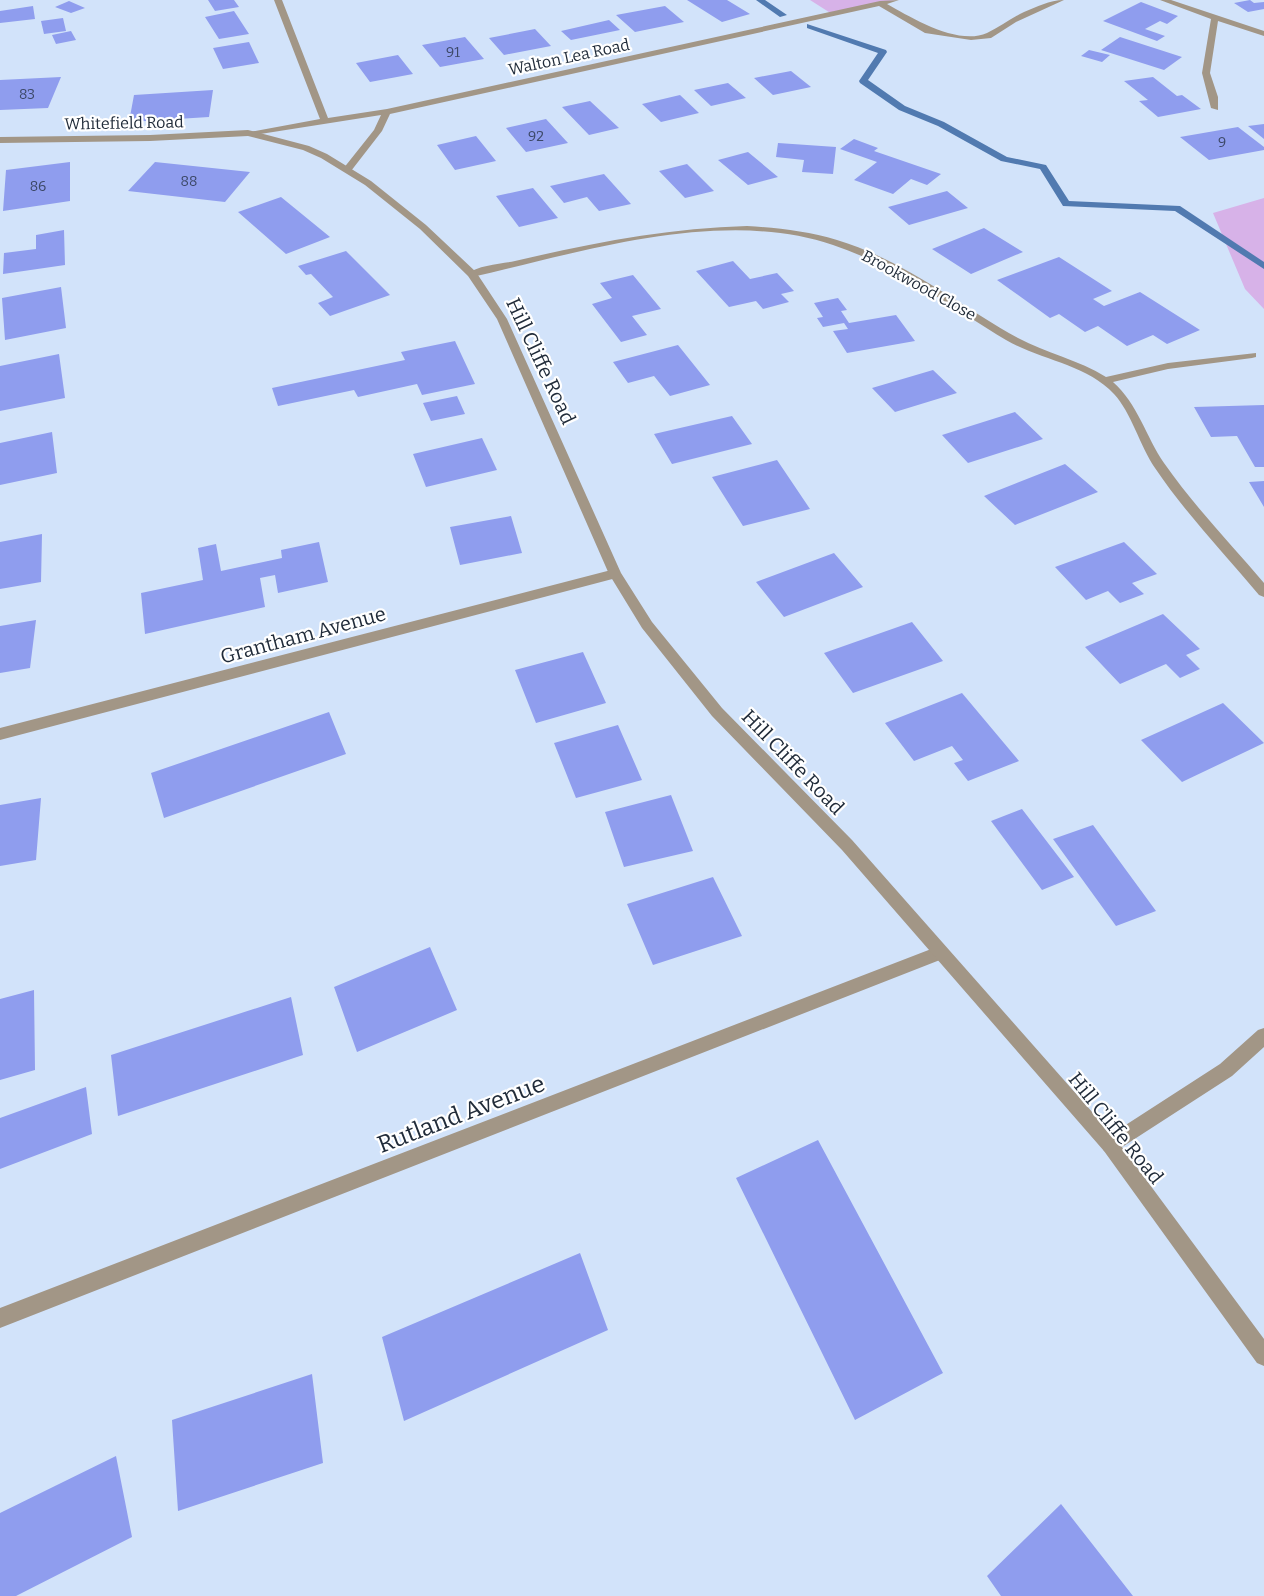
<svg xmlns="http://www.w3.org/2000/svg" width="1264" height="1596" font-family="Bitter,serif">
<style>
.green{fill:#d7b2e8}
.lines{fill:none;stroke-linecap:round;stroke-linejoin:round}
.stream{fill:#517ab0;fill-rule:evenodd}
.building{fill:#8f9dee}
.minor{fill:#a29686;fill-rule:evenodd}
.tertiary{fill:#a29686;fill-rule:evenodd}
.labels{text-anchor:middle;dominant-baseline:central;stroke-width:4.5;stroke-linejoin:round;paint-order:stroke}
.far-number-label{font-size:14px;fill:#3c4867}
.far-street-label{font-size:16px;fill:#212c3a;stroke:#fff}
.street-label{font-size:20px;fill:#212c3a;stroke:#fff}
.near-street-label{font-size:24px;fill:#212c3a;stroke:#fff}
</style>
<rect width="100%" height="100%" fill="#d2e3fa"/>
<path class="green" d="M 810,0 L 895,0 L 832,14 Z
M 1264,198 L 1264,309 L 1245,289 L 1213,213 Z"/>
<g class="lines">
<path class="stream" d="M 756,0 L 765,0 L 787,15 L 780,17 Z
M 807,24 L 886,50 L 887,52 L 868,80 L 905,106 L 944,122 L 1007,157 L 1046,165 L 1069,201 L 1180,206 L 1264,262 L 1264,269 L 1175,211 L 1063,206 L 1040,169 L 1001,161 L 938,126 L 899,110 L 860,83 L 859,81 L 878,53 L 807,28 Z"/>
</g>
<path class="building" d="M 208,0 L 234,0 L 239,7 L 215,11 Z
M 687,0 L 727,0 L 750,14 L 722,22 Z
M 1250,0 L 1254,3 L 1264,2 L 1264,9 L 1248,12 L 1234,3 Z
M 69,1 L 85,8 L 71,13 L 55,7 Z
M 1141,2 L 1178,16 L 1167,24 L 1160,21 L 1145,29 L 1165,36 L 1157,41 L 1103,21 Z
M 33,6 L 35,19 L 0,23 L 0,11 Z
M 665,6 L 684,22 L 635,32 L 616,15 Z
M 234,11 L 249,34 L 219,39 L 205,17 Z
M 63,18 L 66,31 L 44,34 L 41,21 Z
M 609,20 L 620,30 L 571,40 L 561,31 Z
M 535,29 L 551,46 L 504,55 L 489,38 Z
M 71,31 L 76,40 L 56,44 L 52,35 Z
M 465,37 L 484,59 L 440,67 L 422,45 Z
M 1120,37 L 1182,57 L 1164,70 L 1101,50 Z
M 249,42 L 259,63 L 223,69 L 213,48 Z
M 1089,50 L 1110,55 L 1102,62 L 1081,56 Z
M 398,55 L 413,74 L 370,82 L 356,63 Z
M 791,71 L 811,87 L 773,95 L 754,78 Z
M 61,77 L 48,108 L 0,110 L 0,80 Z
M 1153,77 L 1177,96 L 1182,95 L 1201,109 L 1158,117 L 1139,101 L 1148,100 L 1124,81 Z
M 728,83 L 746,98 L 711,106 L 694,90 Z
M 213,90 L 209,117 L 129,122 L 134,95 Z
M 680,95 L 699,113 L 661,122 L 642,104 Z
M 590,101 L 619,128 L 589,135 L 562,107 Z
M 546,119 L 568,143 L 526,152 L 506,128 Z
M 1264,124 L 1264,139 L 1248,126 Z
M 1238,127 L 1264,147 L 1264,150 L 1209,160 L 1180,137 Z
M 476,136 L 496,161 L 455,170 L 437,145 Z
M 854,139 L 878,148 L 874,151 L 941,174 L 927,185 L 911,179 L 893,194 L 854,180 L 877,162 L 840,149 Z
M 778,143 L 836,147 L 833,174 L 802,172 L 804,160 L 776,157 Z
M 748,152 L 778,177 L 748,185 L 718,160 Z
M 70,162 L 70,201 L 3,211 L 6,170 Z
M 155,162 L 250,172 L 225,202 L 128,191 Z
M 687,164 L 714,191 L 685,198 L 659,171 Z
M 604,174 L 631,204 L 599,211 L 587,197 L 564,203 L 550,186 Z
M 533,188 L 558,218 L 519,227 L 496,196 Z
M 947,191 L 968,208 L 909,225 L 888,207 Z
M 281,197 L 330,237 L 286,254 L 238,212 Z
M 984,228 L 1023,252 L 971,274 L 932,249 Z
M 64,230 L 65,265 L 3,274 L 4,253 L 36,249 L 36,235 Z
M 346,251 L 390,295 L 330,316 L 318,303 L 333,297 L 311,274 L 306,275 L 298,266 Z
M 1059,257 L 1112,291 L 1093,299 L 1104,306 L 1140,292 L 1200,330 L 1167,344 L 1153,335 L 1127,346 L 1098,326 L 1085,332 L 1059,314 L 1050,318 L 997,280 Z
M 733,261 L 750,279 L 777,273 L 794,291 L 781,294 L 789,302 L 763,309 L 756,301 L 729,307 L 696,271 Z
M 633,275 L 661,309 L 632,316 L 647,335 L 621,342 L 592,304 L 612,298 L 600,283 Z
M 61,287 L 66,328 L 5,340 L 2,298 Z
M 838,298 L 847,310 L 841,311 L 849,323 L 896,315 L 915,341 L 847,353 L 833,331 L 848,329 L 844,323 L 823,327 L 817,318 L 823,317 L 814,303 Z
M 455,341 L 475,384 L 422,395 L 417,384 L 358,397 L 354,390 L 278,406 L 272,388 L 405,360 L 401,352 Z
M 678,345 L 710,385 L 670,396 L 654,376 L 628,383 L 613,362 Z
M 59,354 L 65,398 L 0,411 L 0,366 Z
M 933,370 L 957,393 L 895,412 L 872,388 Z
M 457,396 L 465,414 L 431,421 L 423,403 Z
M 1264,405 L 1264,467 L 1255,467 L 1237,436 L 1211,437 L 1194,407 Z
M 1015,412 L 1043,439 L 968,463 L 942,435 Z
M 732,416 L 752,444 L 672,464 L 654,434 Z
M 52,432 L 57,473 L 0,485 L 0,443 Z
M 482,438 L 497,470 L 426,487 L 413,454 Z
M 777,460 L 810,509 L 743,526 L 712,477 Z
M 1065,464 L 1098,492 L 1015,525 L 984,496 Z
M 1264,481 L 1264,507 L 1249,482 Z
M 511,516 L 522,553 L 460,565 L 450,527 Z
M 42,534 L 41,582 L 0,589 L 0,542 Z
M 319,542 L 328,582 L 278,593 L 275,575 L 260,578 L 265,607 L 145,634 L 141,593 L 203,580 L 198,548 L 216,544 L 221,571 L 282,558 L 281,550 Z
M 1124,542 L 1157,574 L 1132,583 L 1144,594 L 1120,603 L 1108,591 L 1086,600 L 1055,567 Z
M 834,553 L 863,587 L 784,617 L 756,582 Z
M 1163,614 L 1200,649 L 1186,655 L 1200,669 L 1180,678 L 1166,664 L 1120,684 L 1085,647 Z
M 36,620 L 30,668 L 0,673 L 0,626 Z
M 912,622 L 943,661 L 853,693 L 824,653 Z
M 583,652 L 606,703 L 536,723 L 515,670 Z
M 962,693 L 1019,761 L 968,781 L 954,763 L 963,760 L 952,746 L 914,761 L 885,723 Z
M 1223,703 L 1264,743 L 1182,782 L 1141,740 Z
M 329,712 L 346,754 L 164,818 L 151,773 Z
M 618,725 L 642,780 L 576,798 L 554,743 Z
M 671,795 L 693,851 L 624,867 L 605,812 Z
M 41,798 L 36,860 L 0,866 L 0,805 Z
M 1022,809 L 1074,877 L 1042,890 L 991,821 Z
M 1093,825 L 1156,911 L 1116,926 L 1053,839 Z
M 713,877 L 742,936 L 653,965 L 627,904 Z
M 430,947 L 457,1010 L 357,1052 L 334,987 Z
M 34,990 L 35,1070 L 0,1080 L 0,999 Z
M 291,997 L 303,1055 L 118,1116 L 111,1055 Z
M 86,1087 L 92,1134 L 0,1169 L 0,1118 Z
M 818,1140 L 943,1373 L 855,1420 L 736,1178 Z
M 580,1253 L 608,1330 L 404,1421 L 382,1337 Z
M 312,1374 L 323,1463 L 178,1511 L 172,1420 Z
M 116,1456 L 132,1537 L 16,1596 L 0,1596 L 0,1513 Z
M 1061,1504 L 1133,1596 L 1001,1596 L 987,1576 Z"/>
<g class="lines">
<path class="minor" d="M 274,0 L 282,0 L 328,118 L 387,109 L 880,1 L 899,0 L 887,4 C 912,18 958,46 987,33 C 1000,27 1011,18 1024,12 C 1037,7 1049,0 1064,0 L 1016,22 L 991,38 L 971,40 L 925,33 L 879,6 L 390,114 L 382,131 L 351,171 L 348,172 L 343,169 L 374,130 L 381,115 L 248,136 L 244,133 L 320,119 Z
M 1160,0 L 1171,0 L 1264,31 L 1264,36 L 1218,21 L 1210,73 L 1218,97 L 1218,110 L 1211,108 L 1202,73 L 1211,19 Z
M 747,226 C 777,228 807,231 837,240 C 904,260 958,305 1018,338 C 1046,353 1079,360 1106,377 L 1168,363 L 1256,353 L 1256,357 L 1252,358 L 1168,369 L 1113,382 C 1138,404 1146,437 1164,463 C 1194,506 1230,543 1264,583 L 1264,597 L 1259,595 C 1224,553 1186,514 1155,468 C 1140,446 1131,412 1114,394 C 1086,364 1040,360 1006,340 C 950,306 896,266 833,245 C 722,207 582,252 472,277 L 467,274 C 478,265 501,264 515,261 C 592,243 668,228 747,226 Z
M 615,569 L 621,574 L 620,577 L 0,740 L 0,728 Z
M 939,946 L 945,948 L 947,953 L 945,958 L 0,1328 L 0,1308 Z
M 1264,1028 L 1264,1047 L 1232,1076 L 1116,1151 L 1110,1154 L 1104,1151 L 1101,1145 L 1104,1139 L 1220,1064 L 1258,1030 Z"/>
<path class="tertiary" d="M 248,130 L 309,146 L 327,154 L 371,181 L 426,225 L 476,272 L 507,319 L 621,573 L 652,622 L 722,708 L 852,840 L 1116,1139 L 1264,1339 L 1264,1366 L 1257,1363 L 1104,1151 L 842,850 L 712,716 L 642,628 L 609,574 L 497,319 L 468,276 L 420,229 L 365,185 L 321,158 L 303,150 L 248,136 L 150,141 L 0,143 L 0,137 L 150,135 Z"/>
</g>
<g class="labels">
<g class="far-number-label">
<text x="453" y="52">91</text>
<text x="27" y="94">83</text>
<text x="536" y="136">92</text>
<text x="1222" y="142">9</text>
<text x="189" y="181">88</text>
<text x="38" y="186">86</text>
</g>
<g class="far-street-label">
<text transform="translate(569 57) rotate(-12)">Walton Lea Road</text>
<text transform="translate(124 123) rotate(-1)">Whitefield Road</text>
<text transform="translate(919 285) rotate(29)">Brookwood Close</text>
</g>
<g class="street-label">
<text transform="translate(541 361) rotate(65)">Hill Cliffe Road</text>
<text transform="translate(303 635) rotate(-15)">Grantham Avenue</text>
<text transform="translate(793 762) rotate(46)">Hill Cliffe Road</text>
<text transform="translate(1116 1128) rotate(51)">Hill Cliffe Road</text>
</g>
<g class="near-street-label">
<text transform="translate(461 1114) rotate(-21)">Rutland Avenue</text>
</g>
</g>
</svg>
